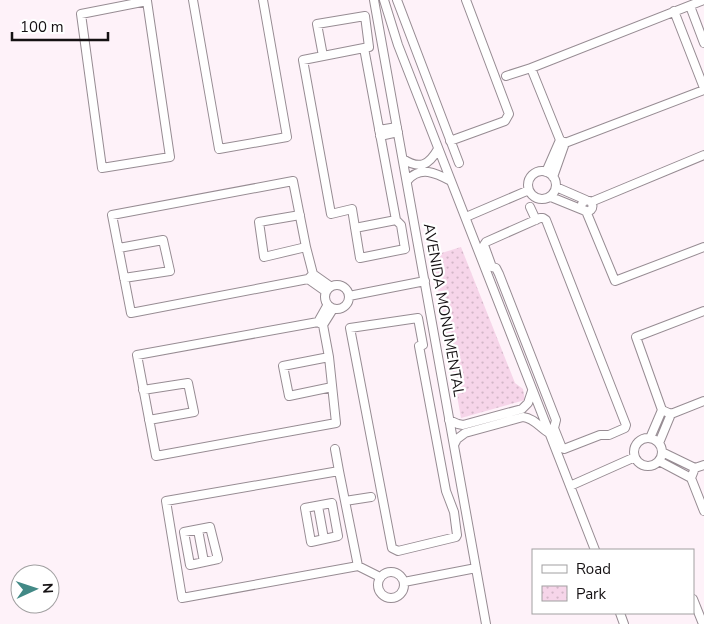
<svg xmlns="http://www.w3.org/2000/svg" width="704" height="624" font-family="'Nunito Sans',sans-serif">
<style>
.park{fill:url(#park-dots)}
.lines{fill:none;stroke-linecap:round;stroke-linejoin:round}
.minor-casing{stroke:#978c93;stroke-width:10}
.minor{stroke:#fff;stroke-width:8}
.labels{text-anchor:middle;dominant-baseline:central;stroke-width:4.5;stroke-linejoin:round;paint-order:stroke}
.street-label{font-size:15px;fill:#151113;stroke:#fff}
</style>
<defs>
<pattern id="park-dots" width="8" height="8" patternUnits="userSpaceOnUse" patternTransform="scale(1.25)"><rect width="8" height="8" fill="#f6d5e9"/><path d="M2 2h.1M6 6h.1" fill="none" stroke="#d2b6c7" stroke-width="1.8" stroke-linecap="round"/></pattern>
</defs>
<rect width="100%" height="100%" fill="#fef2f9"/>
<path class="park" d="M 461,247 L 515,383 L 523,389 L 525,400 L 461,418 L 432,256 Z"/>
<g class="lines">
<g class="minor-casing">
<path id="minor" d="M 193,0 L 219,149 L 287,137 L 263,0
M 374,0 L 486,624
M 384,0 L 398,45 L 595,550
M 397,0 L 459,163
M 147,1 L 170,157 L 102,168 L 81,14 Z
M 690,6 L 704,43
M 674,11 L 704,88
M 323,56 L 317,24 L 365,16 L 369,47 L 303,60 L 331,214 L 352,209 L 360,258 L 405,249 L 401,225 L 396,220
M 531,68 L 560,140 L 565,143
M 506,76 L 531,68 L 704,0
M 379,130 L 397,127
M 380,136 L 398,132
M 450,141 L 505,121 L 509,114 L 466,0
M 565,143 L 704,90
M 403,159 C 420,170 429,165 438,149
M528 185a14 14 0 1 1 28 0a14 14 0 1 1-28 0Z
M 546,172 L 560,140
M 553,177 L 565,143
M 293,181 L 306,247 L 313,274 L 308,279 L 131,313 L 112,215 Z
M 407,181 C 420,165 436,173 451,181
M 556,187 L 586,200
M 551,197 L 583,210
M581.5 206a5.5 5.5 0 1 1 11 0a5.5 5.5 0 1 1-11 0Z
M 591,202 L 704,155
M 530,207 L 536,220
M 586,211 L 615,281 L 704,247
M 300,215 L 259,222 L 264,257 L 306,247
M 466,217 L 529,190
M 540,218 L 543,218 L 546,220 L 626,425 L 625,428 L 609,435 L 600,435 L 564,449 L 562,448 L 554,428 L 556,420 L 499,274 L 496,268 L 492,267 L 484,245 L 486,242 Z
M 355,228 L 396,220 L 364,48
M 119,248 L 163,240 L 170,271 L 124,278
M 313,274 L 330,286
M 308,279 L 325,291
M325 297a12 12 0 1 1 24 0a12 12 0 1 1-24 0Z
M 349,296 L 425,281
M 418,318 L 423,345 L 419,346 L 446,491 L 454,512 L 457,535 L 456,537 L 398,551 L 392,548 L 350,328 Z
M 318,322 L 323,325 L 329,357 L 336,423 L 156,456 L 137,355 Z
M 318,322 L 327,306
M 323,325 L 333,309
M 329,357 L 283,366 L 289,396 L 332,387
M 143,390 L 188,383 L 194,412 L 149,420
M 671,414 L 662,410 L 636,337 L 704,311
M 449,420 L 458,424 L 463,425 L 522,409 L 528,403 L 532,391
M634 452a14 14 0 1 1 28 0a14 14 0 1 1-28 0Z
M 650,438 L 662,410
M 659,443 L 671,414 L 704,401
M 454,445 L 457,439 L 465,433 L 523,417 C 534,418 540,428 549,433
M 335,449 L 339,471
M 662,452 L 695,468
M 659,461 L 691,478
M 704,465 L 695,468 L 691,478 L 704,511
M 570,486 L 635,457
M 345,501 L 371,497
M 332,503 L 338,536 L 311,542 L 305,508 Z
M 318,506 L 324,539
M 210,527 L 218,559 L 190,565 L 184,532 Z
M 198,530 L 204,562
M 358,566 L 339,471 L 166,501 L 182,598 L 358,566 L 380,577
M378 585a13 13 0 1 1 26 0a13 13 0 1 1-26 0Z
M 404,582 L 476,568
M 693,599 L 703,624
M 620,613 L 624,624"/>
</g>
<use href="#minor" class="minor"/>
</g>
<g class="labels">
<g class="street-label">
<text transform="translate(444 310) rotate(80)">AVENIDA MONUMENTAL</text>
</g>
</g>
<rect x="532" y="549" width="162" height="65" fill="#ffffff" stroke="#a1a0a1"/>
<rect x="542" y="565" width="25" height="8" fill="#ffffff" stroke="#a1a0a1"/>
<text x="576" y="574" font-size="15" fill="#151113">Road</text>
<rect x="542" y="586" width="25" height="15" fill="url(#park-dots)" stroke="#a1a0a1"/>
<text x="576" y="599" font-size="15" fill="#151113">Park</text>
<g transform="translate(35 589) rotate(87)"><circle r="24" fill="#ffffff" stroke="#a1a0a1"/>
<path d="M0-4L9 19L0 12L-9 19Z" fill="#428986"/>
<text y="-8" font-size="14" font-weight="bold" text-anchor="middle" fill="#151113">N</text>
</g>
<path d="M12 32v8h96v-8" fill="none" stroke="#151113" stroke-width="2.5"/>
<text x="20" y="32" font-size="15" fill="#151113" stroke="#ffffff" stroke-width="4" paint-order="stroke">100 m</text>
</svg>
